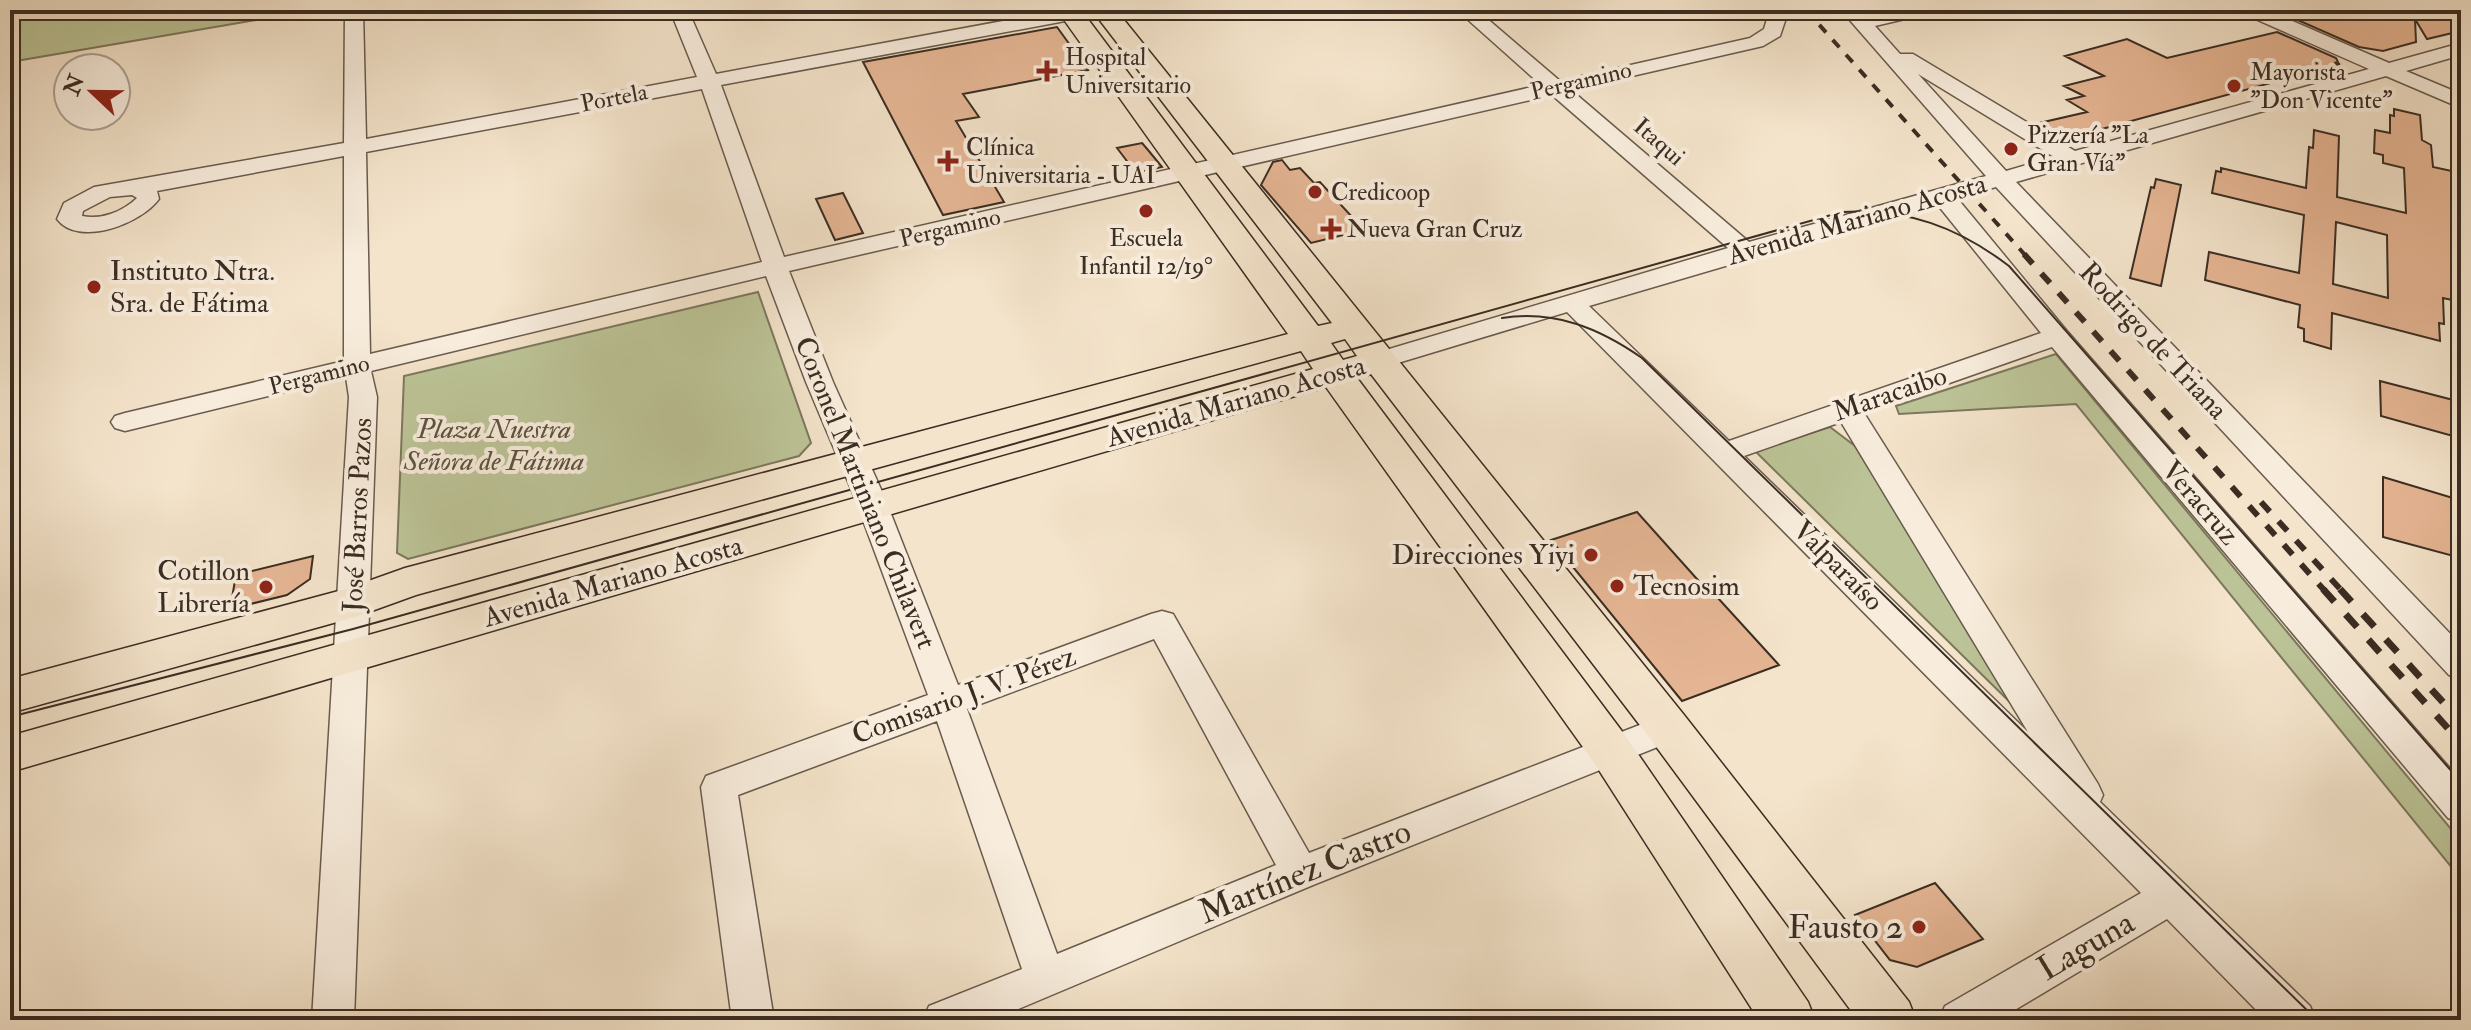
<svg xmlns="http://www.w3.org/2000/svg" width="2471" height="1030" font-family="'IM FELL Double Pica',serif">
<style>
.green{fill:#bcc497;stroke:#7c785d;stroke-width:2}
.building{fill:#e6b694;stroke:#3b2d23;stroke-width:2;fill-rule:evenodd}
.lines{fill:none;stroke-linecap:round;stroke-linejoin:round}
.minor-casing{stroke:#695b4d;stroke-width:3}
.major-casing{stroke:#3b2d23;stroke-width:3}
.minor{fill:#f8eddd;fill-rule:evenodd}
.major{fill:#f4e4cb;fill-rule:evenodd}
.tram{stroke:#3b2d23;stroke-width:2}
.rail-far2{stroke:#3b2d23;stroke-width:4;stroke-dasharray:10 10;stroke-linecap:butt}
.rail-far1{stroke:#3b2d23;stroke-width:6;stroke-dasharray:13 13;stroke-linecap:butt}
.rail{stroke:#3b2d23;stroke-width:7;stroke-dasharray:17 17;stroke-linecap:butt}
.poi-dot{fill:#8f2418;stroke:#f8eddd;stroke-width:3}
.labels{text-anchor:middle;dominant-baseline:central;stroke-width:8;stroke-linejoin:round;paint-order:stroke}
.far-poi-label{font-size:24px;fill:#3b2d23;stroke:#f8eddd;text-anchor:start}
.far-street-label{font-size:24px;fill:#3b2d23;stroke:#f8eddd}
.street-label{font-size:28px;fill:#3b2d23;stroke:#f8eddd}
.poi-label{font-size:28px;fill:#3b2d23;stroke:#f8eddd;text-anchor:start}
.park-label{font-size:28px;font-style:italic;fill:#5b5340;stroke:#f8eddd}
.near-street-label{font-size:34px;fill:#3b2d23;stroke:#f8eddd}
.near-poi-label{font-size:34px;fill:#3b2d23;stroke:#f8eddd;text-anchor:end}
</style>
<rect width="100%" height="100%" fill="#f4e4cb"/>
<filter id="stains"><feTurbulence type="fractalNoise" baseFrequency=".0025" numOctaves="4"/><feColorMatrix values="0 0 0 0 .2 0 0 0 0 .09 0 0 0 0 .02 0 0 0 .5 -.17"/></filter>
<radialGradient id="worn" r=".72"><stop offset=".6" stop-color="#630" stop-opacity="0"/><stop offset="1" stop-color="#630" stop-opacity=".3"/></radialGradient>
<path class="green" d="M 10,10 L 274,10 L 274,17 L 10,62 Z
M 758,292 L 811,443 L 799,456 L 408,559 L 397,553 L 404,376 Z
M 2056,354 L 2461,841 L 2461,879 L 2076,404 L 1899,414 L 1896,406 Z
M 1830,427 L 1855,446 L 2027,719 L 1755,451 Z"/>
<path class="building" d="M 2275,10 L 2461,10 L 2461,31 L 2427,39 L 2415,19 L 2416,42 L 2383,51 L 2359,47 Z
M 1057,27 L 1088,70 L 963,94 L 979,117 L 956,121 L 1004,202 L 943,215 L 863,62 Z
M 2277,32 L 2336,58 L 2338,62 L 2334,63 L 2340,64 L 2080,135 L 2050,133 L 2035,124 L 2087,112 L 2067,100 L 2084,96 L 2064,86 L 2104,76 L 2065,56 L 2127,39 L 2167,58 Z
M 2394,109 L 2420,115 L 2422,140 L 2431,145 L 2433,167 L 2461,173 L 2461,302 L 2443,298 L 2444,324 L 2439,323 L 2440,341 L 2332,313 L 2331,349 L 2304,341 L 2304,329 L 2298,327 L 2300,305 L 2205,280 L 2209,252 L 2299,273 L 2304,215 L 2212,193 L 2216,171 L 2221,172 L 2221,168 L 2306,188 L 2309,147 L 2313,148 L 2314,130 L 2339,136 L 2337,197 L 2406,213 L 2404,168 L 2383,163 L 2383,155 L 2374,153 L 2375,130 L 2390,133 L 2390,115 L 2394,116 ZM 2336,222 L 2387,235 L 2388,298 L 2333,284 Z
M 1142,143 L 1148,150 L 1162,167 L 1136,173 L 1117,148 Z
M 1282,160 L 1290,170 L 1300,168 L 1314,183 L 1320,182 L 1364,230 L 1311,243 L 1261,185 L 1273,162 Z
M 2156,179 L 2181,185 L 2161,286 L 2130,278 L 2151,187 L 2154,188 Z
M 843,193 L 863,233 L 835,240 L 816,199 Z
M 2380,381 L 2457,401 L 2461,404 L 2460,438 L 2381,416 Z
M 2383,477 L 2453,498 L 2454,515 L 2461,517 L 2461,558 L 2383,537 Z
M 1637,512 L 1714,598 L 1717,597 L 1779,665 L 1682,701 L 1551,540 Z
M 313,556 L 310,579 L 287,595 L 230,609 L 236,575 Z
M 1935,883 L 1983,939 L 1917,967 L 1890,960 L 1855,915 Z"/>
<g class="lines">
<g class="minor-casing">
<path id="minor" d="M 345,10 L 363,10 L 366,139 L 697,77 L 670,10 L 688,10 L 716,74 L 1062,10 L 1101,10 L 1092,16 L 721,85 L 784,257 L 1541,85 L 1457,10 L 1477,10 L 1560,81 L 1750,38 L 1764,29 L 1767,19 L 1761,10 L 1780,10 L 1786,18 L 1780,36 L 1763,46 L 1571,90 L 1749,242 L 1986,176 L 1841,10 L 1860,10 L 1867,17 L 1896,10 L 1928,10 L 1926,14 L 1875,26 L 1900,54 L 1913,54 L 2075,151 L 2369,69 L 2244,14 L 2242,10 L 2267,10 L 2389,63 L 2461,43 L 2461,55 L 2406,71 L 2461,94 L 2461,108 L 2386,76 L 2016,182 L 2461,645 L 2461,679 L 2449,675 L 1996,187 L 1957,198 L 2066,330 L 2461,781 L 2461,823 L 2448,818 L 2052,347 L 1864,413 L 2098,784 L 2103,795 L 2100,802 L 2310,1006 L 2316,1020 L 2266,1020 L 2167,919 L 1998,1020 L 1939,1020 L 1945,1006 L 2141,893 L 1567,312 L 1378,369 L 1369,367 L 1365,361 L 1369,355 L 1728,248 L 1552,95 L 789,271 L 833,382 L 884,496 L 958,685 L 1151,614 L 1162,611 L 1173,614 L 1309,853 L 1668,714 L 1680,718 L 1685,728 L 1680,738 L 1313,885 L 992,1020 L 923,1020 L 929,1006 L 1022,969 L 937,721 L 738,795 L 774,1020 L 732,1020 L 701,787 L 706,776 L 928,695 L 854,496 L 806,382 L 766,276 L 371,371 L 377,397 L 354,1020 L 312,1020 L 349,397 L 346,377 L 125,431 L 115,428 L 111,422 L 115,416 L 125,413 L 344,361 L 344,156 L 157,191 L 159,199 C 142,223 79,248 57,219 L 64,203 L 94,187 L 344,143 ZM 1918,74 L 2054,157 L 2006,171 ZM 702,89 L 762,262 L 370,354 L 366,152 ZM 132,195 L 137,198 C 122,212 102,220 82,216 L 83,211 L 110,197 ZM 1937,204 L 2041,333 L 1729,441 L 1589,306 ZM 1841,422 L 2028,732 L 1744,456 ZM 1154,639 L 1276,865 L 1057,954 L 967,709 Z"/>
</g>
<g class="major-casing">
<path id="major" d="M 1057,10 L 1081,10 L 1318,326 L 1332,323 L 1092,10 L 1116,10 L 1684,715 L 1909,1002 L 1916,1020 L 1858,1020 L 1652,741 L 1371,374 L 1357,378 L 1627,738 L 1808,1002 L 1815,1020 L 1759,1020 L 1595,764 L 1326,387 L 10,772 L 10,736 L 1313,369 L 1301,351 L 416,595 L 355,617 L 10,713 L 10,679 L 346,589 L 405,568 L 1288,334 ZM 1345,339 L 1357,356 L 1343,360 L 1331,343 Z"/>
</g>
<use href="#minor" class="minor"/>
<use href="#major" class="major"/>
<path class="tram" d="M 1502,318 C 1555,310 1599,328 1642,358 L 2317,1020
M 10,717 L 353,629 L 1842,212 C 1906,208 1958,227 2009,266 L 2461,782"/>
<path class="rail-far2" d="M 1806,10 L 2026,256"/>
<path class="rail-far1" d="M 2024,254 L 2325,591
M 2261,502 L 2342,591"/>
<path class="rail" d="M 2323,589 L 2461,743
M 2340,589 L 2461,722"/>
</g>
<g class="poi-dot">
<path d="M1043 59h8v8h8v8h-8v8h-8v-8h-8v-8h8z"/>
<circle cx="2234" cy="86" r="8"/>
<circle cx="2011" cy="149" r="8"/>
<path d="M944 149h8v8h8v8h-8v8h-8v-8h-8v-8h8z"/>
<circle cx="1315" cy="192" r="8"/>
<circle cx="1146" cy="211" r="8"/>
<path d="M1327 217h8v8h8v8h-8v8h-8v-8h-8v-8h8z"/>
<circle cx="94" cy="287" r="8"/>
<circle cx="1591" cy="555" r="8"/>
<circle cx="1617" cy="586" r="8"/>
<circle cx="266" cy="587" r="8"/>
<circle cx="1919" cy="927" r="8"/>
</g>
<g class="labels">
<g class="far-poi-label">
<text x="1065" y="57">Hospital<tspan x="1065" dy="28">Universitario</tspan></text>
<text x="2250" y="72">Mayorista<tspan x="2250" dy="28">"Don Vicente"</tspan></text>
<text x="2027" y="135">Pizzería "La<tspan x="2027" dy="28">Gran Vía"</tspan></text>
<text x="966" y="147">Clínica<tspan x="966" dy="28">Universitaria - UAI</tspan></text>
<text x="1331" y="192">Credicoop</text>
<text x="1347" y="229">Nueva Gran Cruz</text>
<text x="1146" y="238" text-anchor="middle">Escuela<tspan x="1146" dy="28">Infantil 12/19°</tspan></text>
</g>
<g class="far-street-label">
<text transform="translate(1581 81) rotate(-13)">Pergamino</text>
<text transform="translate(614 98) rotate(-11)">Portela</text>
<text transform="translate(1659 142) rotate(41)">Itaqui</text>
<text transform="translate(950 228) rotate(-13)">Pergamino</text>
<text transform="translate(319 375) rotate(-14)">Pergamino</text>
</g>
<g class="street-label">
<text transform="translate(1857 220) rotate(-16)">Avenida Mariano Acosta</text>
<text transform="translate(2153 341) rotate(47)">Rodrigo de Triana</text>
<text transform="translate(1890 394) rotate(-19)">Maracaibo</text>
<text transform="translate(1236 402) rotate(-16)">Avenida Mariano Acosta</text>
<text transform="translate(865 493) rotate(68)">Coronel Martiniano Chilavert</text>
<text transform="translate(2200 503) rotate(49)">Veracruz</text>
<text transform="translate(358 515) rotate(-87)">José Barros Pazos</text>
<text transform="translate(1838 566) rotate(45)">Valparaíso</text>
<text transform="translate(613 582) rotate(-16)">Avenida Mariano Acosta</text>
<text transform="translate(964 696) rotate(-20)">Comisario J. V. Pérez</text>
</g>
<g class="poi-label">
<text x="110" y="271">Instituto Ntra.<tspan x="110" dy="32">Sra. de Fátima</tspan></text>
<text x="1575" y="555" text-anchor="end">Direcciones Yiyi</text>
<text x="250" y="571" text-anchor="end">Cotillon<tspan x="250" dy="32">Librería</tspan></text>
<text x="1633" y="586">Tecnosim</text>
</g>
<g class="park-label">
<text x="494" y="429">Plaza Nuestra<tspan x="494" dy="32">Señora de Fátima</tspan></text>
</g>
<g class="near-street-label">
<text transform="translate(1305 872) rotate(-22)">Martínez Castro</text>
<text transform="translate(2086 946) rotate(-30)">Laguna</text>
</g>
<g class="near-poi-label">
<text x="1903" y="927">Fausto 2</text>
</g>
</g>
<rect width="2471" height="1030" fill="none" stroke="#f4e4cb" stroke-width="40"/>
<rect x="12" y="12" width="2447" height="1006" fill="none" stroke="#3b2d23" stroke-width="4"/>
<rect x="20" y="20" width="2431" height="990" fill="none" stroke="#3b2d23" stroke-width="2"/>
<g transform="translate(92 92) rotate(292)"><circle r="38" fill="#f8eddd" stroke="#aca093" stroke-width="2"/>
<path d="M0-6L14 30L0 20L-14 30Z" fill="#8f2418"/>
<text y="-12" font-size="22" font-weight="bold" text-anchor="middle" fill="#3b2d23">N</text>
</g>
<rect width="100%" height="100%" filter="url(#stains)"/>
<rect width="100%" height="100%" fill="url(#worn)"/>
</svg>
